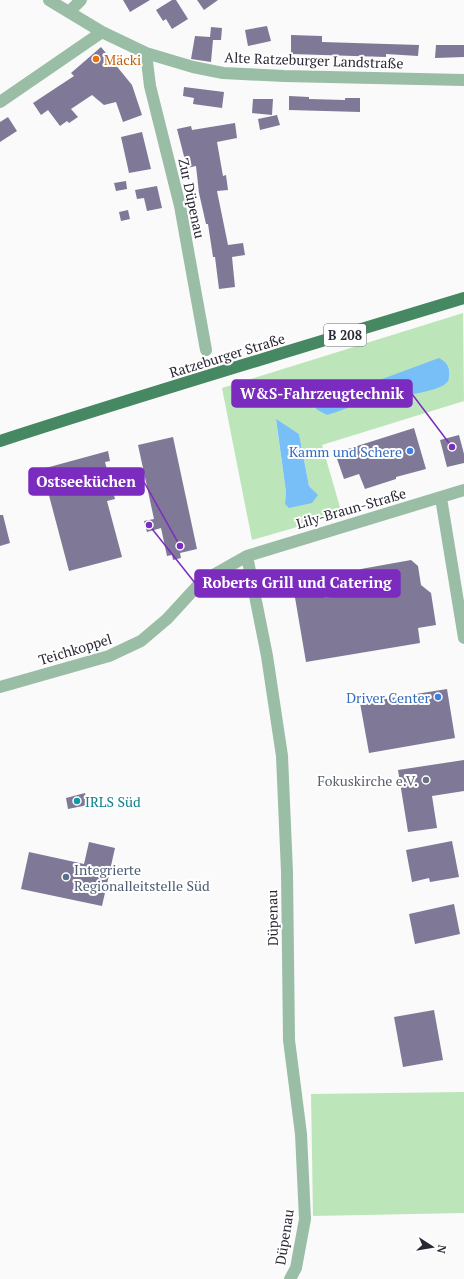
<svg xmlns="http://www.w3.org/2000/svg" width="464" height="1279" font-family="'PT Serif',serif">
<style>
.green{fill:#bce6ba;fill-rule:evenodd}
.water{fill:#78bef7}
.building{fill:#7f7897}
.lines{fill:none;stroke-linecap:round;stroke-linejoin:round}
.minor{stroke:#9abda6;stroke-width:12}
.major{stroke:#458861;stroke-width:12}
.food-dot{fill:#e8710a;stroke:#fff;stroke-width:1.5}
.shop-dot{fill:#3f7fe0;stroke:#fff;stroke-width:1.5}
.worship-dot{fill:#6b7280;stroke:#fff;stroke-width:1.5}
.culture-dot{fill:#0f9aa8;stroke:#fff;stroke-width:1.5}
.service-dot{fill:#5c6f8a;stroke:#fff;stroke-width:1.5}
.labels{text-anchor:middle;dominant-baseline:central;stroke-width:4;stroke-linejoin:round;paint-order:stroke}
.shield{fill:#fff;stroke:#6b6872;stroke-width:1}
.shield-label{font-size:13px;font-weight:bold;fill:#2b2835}
.food-label{font-size:14px;fill:#c56008;stroke:#fff;text-anchor:start}
.street-label{font-size:14px;fill:#2b2835;stroke:#fff}
.shop-label{font-size:14px;fill:#366cbe;stroke:#fff;text-anchor:end}
.worship-label{font-size:14px;fill:#5b616d;stroke:#fff;text-anchor:end}
.culture-label{font-size:14px;fill:#0d838f;stroke:#fff;text-anchor:start}
.service-label{font-size:14px;fill:#4e5e75;stroke:#fff;text-anchor:start}
.leader{fill:none;stroke:#7b2cbf;stroke-width:1.5}
.callout-dot{fill:#7b2cbf;stroke:#fff;stroke-width:1.5}
.callout{fill:#7b2cbf;stroke:#7b2cbf;stroke-width:1.5}
.callout-label{font-size:15px;text-anchor:middle;font-weight:bold;fill:#fff}
</style>
<rect width="100%" height="100%" fill="#fafafa"/>
<path class="green" d="M 463,313 L 464,401 L 322,445 L 342,514 L 252,540 L 222,388 ZM 450,370 L 402,397 L 389,397 L 367,401 L 327,415 ZM 276,420 L 299,434 L 309,486 L 317,495 L 285,504 L 286,492 Z
M 464,1092 L 464,1213 L 313,1216 L 311,1094 Z"/>
<path class="water" d="M 439,358 C 446,362 450,366 449,375 C 449,377 449,379 448,381 C 441,394 383,397 368,401 C 354,405 341,411 327,415 L 316,409 L 320,402 Z
M 276,419 L 299,434 L 309,486 L 318,495 L 312,503 L 289,508 L 285,504 L 286,492 Z"/>
<path class="building" d="M 123,0 L 150,0 L 130,12 Z
M 172,0 L 176,0 L 188,19 L 172,29 L 166,19 L 163,21 L 156,10 Z
M 197,0 L 218,0 L 204,10 Z
M 267,26 L 271,41 L 248,46 L 245,30 Z
M 211,27 L 222,28 L 221,40 L 213,40 L 211,62 L 191,59 L 195,36 L 210,37 Z
M 291,35 L 322,36 L 322,42 L 419,45 L 418,56 L 386,54 L 386,57 L 291,54 Z
M 436,45 L 464,45 L 464,57 L 435,58 Z
M 101,47 L 132,85 L 142,115 L 123,122 L 116,102 L 104,105 L 92,95 L 71,109 L 78,117 L 69,123 L 67,121 L 60,126 L 48,110 L 41,115 L 33,103 L 74,76 L 71,73 Z
M 184,87 L 224,92 L 222,108 L 193,104 L 194,98 L 183,96 Z
M 289,96 L 309,97 L 309,99 L 345,100 L 345,98 L 360,98 L 360,112 L 289,110 Z
M 253,99 L 273,99 L 272,115 L 252,113 Z
M 277,115 L 280,125 L 260,130 L 258,119 Z
M 8,117 L 17,131 L 0,142 L 0,122 Z
M 235,123 L 237,138 L 217,142 L 223,176 L 226,175 L 228,190 L 217,191 L 228,245 L 243,243 L 245,255 L 232,257 L 235,287 L 219,289 L 215,257 L 213,257 L 208,224 L 206,224 L 199,193 L 196,166 L 187,168 L 177,129 L 191,126 L 192,130 Z
M 142,132 L 151,169 L 129,173 L 121,137 Z
M 126,181 L 127,189 L 116,191 L 114,183 Z
M 157,186 L 162,208 L 147,211 L 144,198 L 137,199 L 135,190 Z
M 128,210 L 130,219 L 121,221 L 119,212 Z
M 414,428 L 426,469 L 396,477 L 396,479 L 365,489 L 359,474 L 344,479 L 335,453 Z
M 459,435 L 464,454 L 464,463 L 447,467 L 440,440 Z
M 173,437 L 197,549 L 180,553 L 181,558 L 173,560 L 172,555 L 167,556 L 161,528 L 147,532 L 144,521 L 154,519 L 138,445 Z
M 108,451 L 110,461 L 105,462 L 115,499 L 107,501 L 122,557 L 69,571 L 42,469 Z
M 0,515 L 3,515 L 10,543 L 0,546 Z
M 411,560 L 418,566 L 421,585 L 431,593 L 436,625 L 418,628 L 420,643 L 306,662 L 292,580 L 314,576 L 318,577 L 322,579 L 325,598 L 358,592 L 355,575 L 361,569 Z
M 447,689 L 455,738 L 369,753 L 360,703 Z
M 464,760 L 464,791 L 432,796 L 437,828 L 408,832 L 398,770 Z
M 85,793 L 88,805 L 68,809 L 66,798 Z
M 452,841 L 459,877 L 430,882 L 429,878 L 412,882 L 406,850 Z
M 89,842 L 115,848 L 102,906 L 21,889 L 29,852 L 84,864 Z
M 454,904 L 460,934 L 415,944 L 409,914 Z
M 434,1010 L 443,1060 L 403,1067 L 394,1017 Z"/>
<g class="lines">
<path class="minor" d="M 49,0 L 102,32
M 69,12 L 81,0
M 146,53 L 150,86 L 180,206 L 206,350
M 0,102 L 102,32 L 146,53 L 193,67 L 223,73 L 284,76 L 464,80
M 441,498 L 464,638
M 247,556 L 267,656 L 282,756 L 287,872 L 289,1040 L 301,1134 L 305,1219 L 296,1268 L 290,1279
M 0,687 L 109,656 L 141,641 L 167,619 L 201,582 L 247,556 L 464,490"/>
<path class="major" d="M 0,441 C 154,391 309,345 464,298"/>
</g>
<circle class="food-dot" cx="96" cy="59" r="4"/>
<g class="shop-dot">
<circle cx="410" cy="451" r="4"/>
<circle cx="438" cy="697" r="4"/>
</g>
<circle class="worship-dot" cx="426" cy="780" r="4"/>
<circle class="culture-dot" cx="77" cy="801" r="4"/>
<circle class="service-dot" cx="66" cy="877" r="4"/>
<g class="labels">
<rect class="shield" x="324" y="324" width="42" height="22" rx="3"/>
<g class="shield-label">
<text x="345" y="335">B 208</text>
</g>
<g class="food-label">
<text x="104" y="59">Mäcki</text>
</g>
<g class="street-label">
<text transform="translate(314 60) rotate(2)">Alte Ratzeburger Landstraße</text>
<text transform="translate(192 198) rotate(78)">Zur Düpenau</text>
<text transform="translate(227 355) rotate(-17)">Ratzeburger Straße</text>
<text transform="translate(351 508) rotate(-16)">Lily-Braun-Straße</text>
<text transform="translate(75 649) rotate(-17)">Teichkoppel</text>
<text transform="translate(272 918) rotate(-91)">Düpenau</text>
<text transform="translate(284 1237) rotate(-81)">Düpenau</text>
</g>
<g class="shop-label">
<text x="402" y="451">Kamm und Schere</text>
<text x="430" y="697">Driver Center</text>
</g>
<g class="worship-label">
<text x="418" y="780">Fokuskirche e.V.</text>
</g>
<g class="culture-label">
<text x="85" y="801">IRLS Süd</text>
</g>
<g class="service-label">
<text x="74" y="869">Integrierte<tspan x="74" dy="16">Regionalleitstelle Süd</tspan></text>
</g>
</g>
<path class="leader" d="M452 447L412 394M180 546L144 482M149 525L195 583"/>
<g class="callout-dot">
<circle cx="452" cy="447" r="4"/>
<circle cx="180" cy="546" r="4"/>
<circle cx="149" cy="525" r="4"/>
</g>
<g class="callout">
<rect x="232" y="380" width="180" height="27" rx="4"/>
<rect x="29" y="468" width="115" height="27" rx="4"/>
<rect x="195" y="570" width="205" height="27" rx="4"/>
</g>
<g class="callout-label">
<text x="322" y="399">W&amp;S-Fahrzeugtechnik</text>
<text x="86" y="487">Ostseeküchen</text>
<text x="297" y="588">Roberts Grill und Catering</text>
</g>
<g transform="translate(432 1247) rotate(102)" stroke="#ffffff" stroke-width="3" paint-order="stroke">
<path d="M0-3L7 15L0 10L-7 15Z" fill="#2b2835"/>
<text y="-6" font-size="11" font-weight="bold" text-anchor="middle" fill="#2b2835">N</text>
</g>
</svg>
